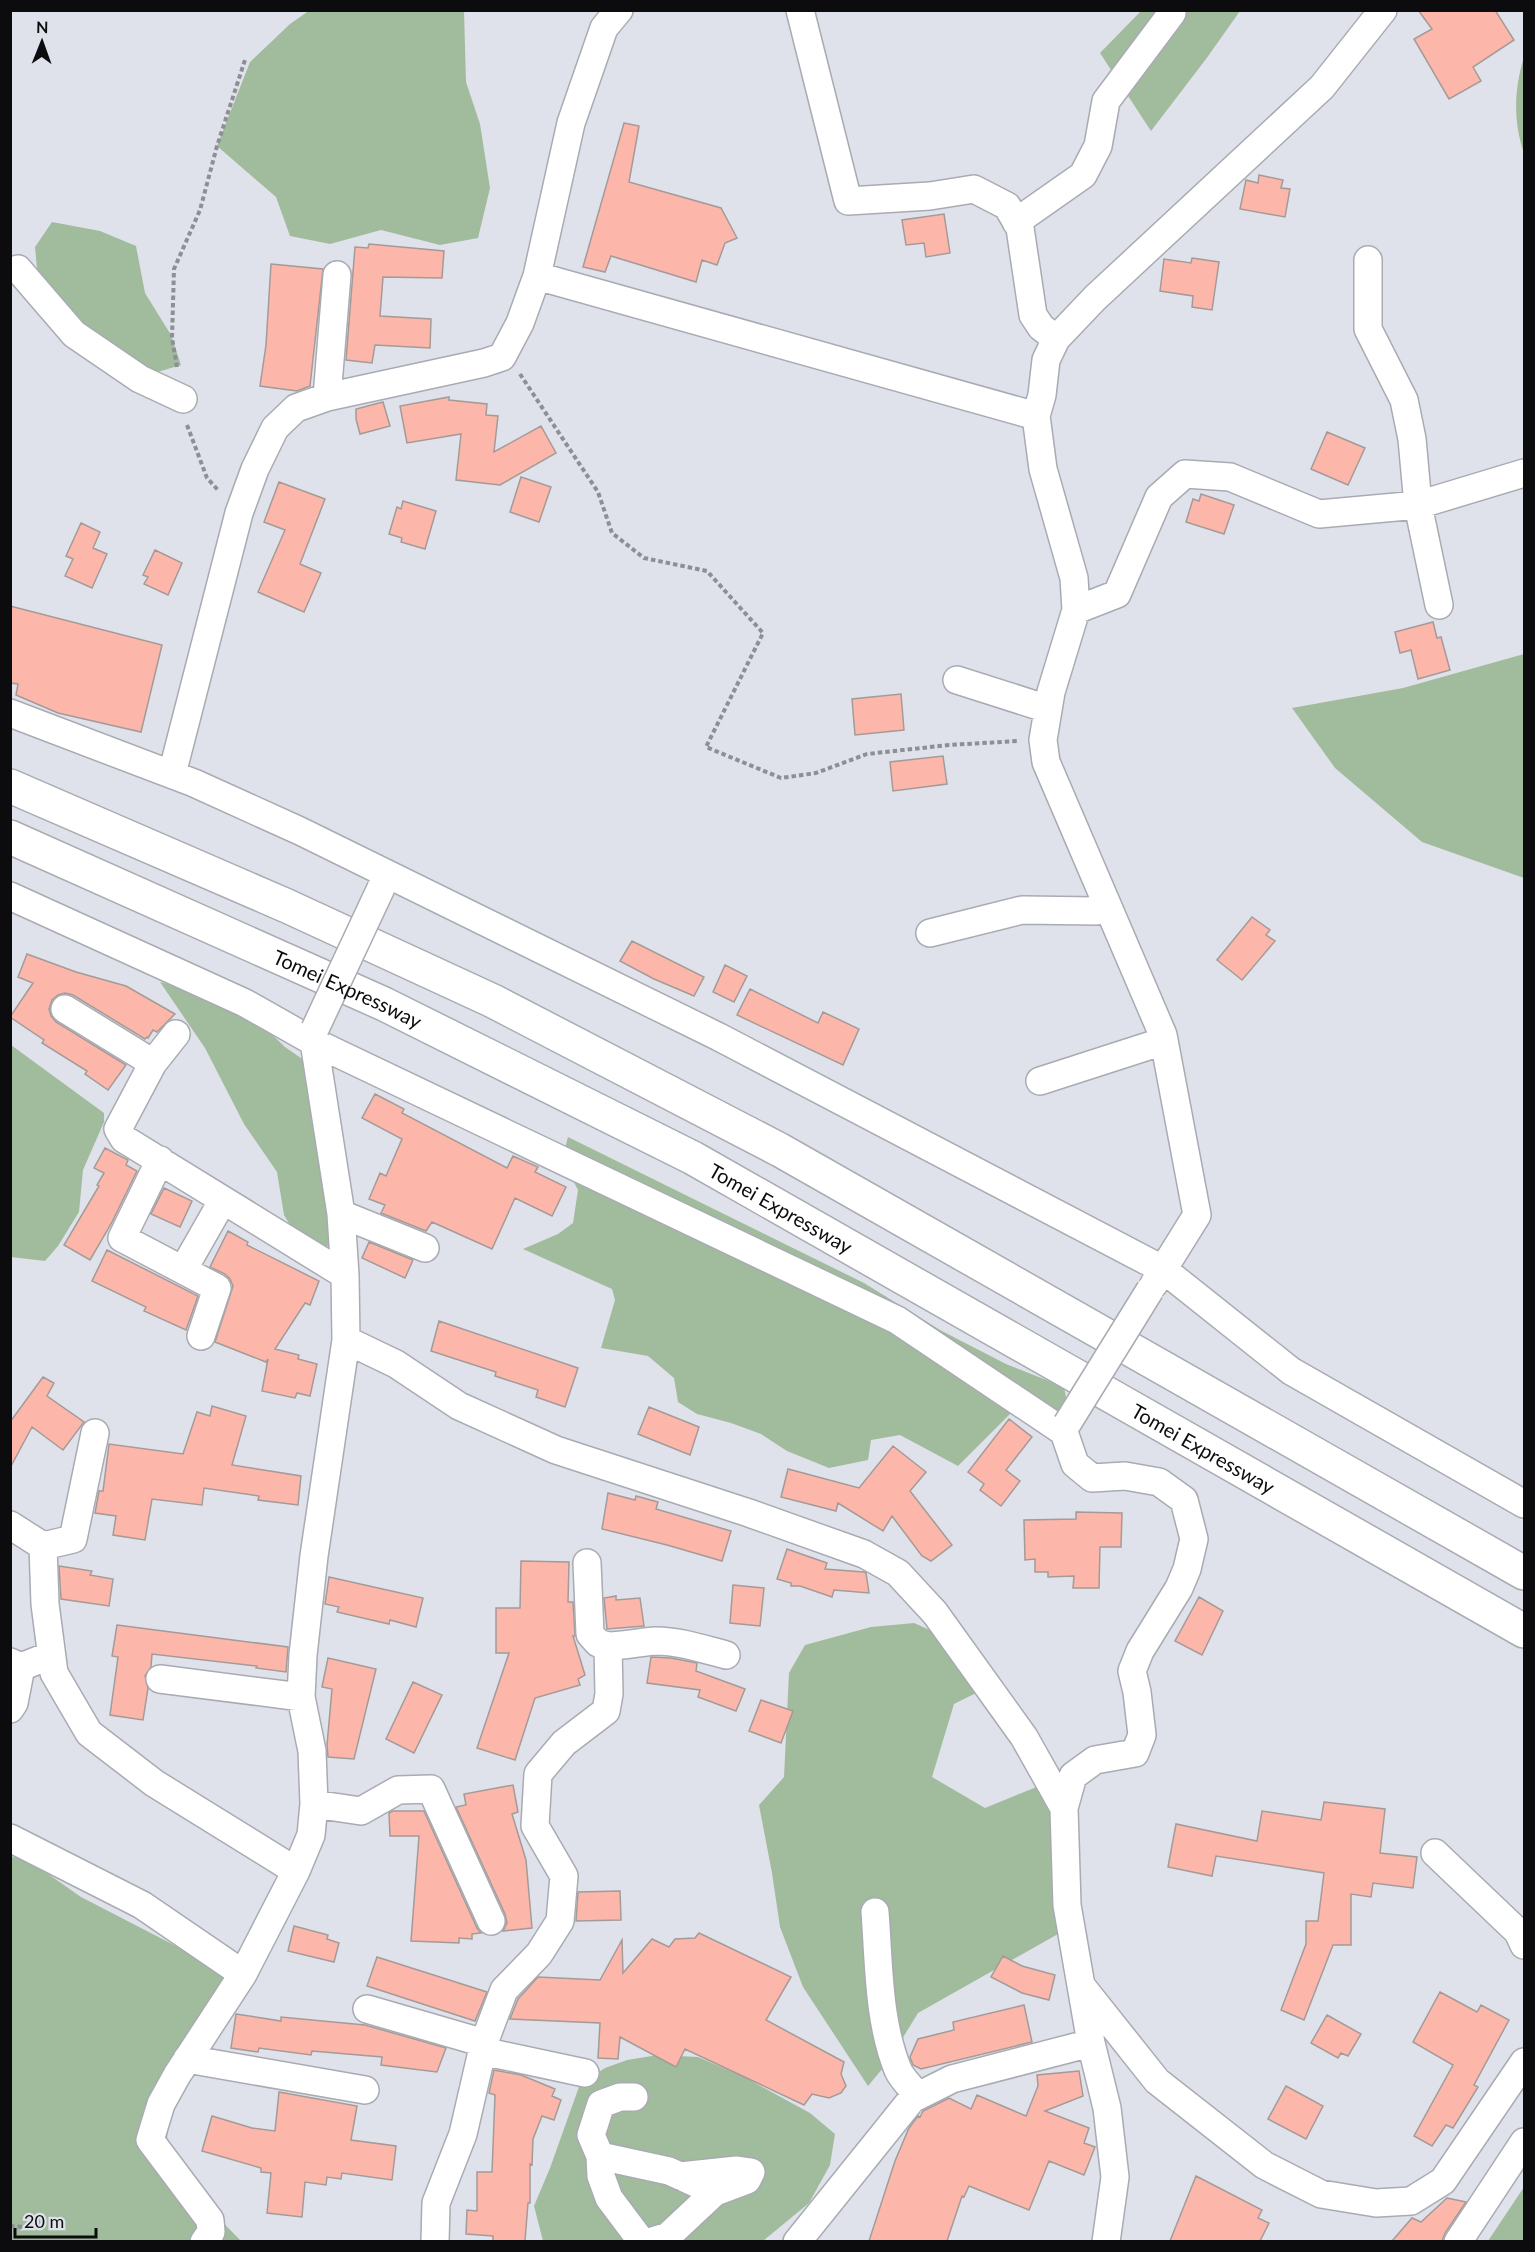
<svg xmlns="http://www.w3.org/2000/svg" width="1535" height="2252" font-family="Lato,sans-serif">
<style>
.green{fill:#a1bb9d}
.building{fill:#fcb7aa;stroke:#a49a98;stroke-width:1.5}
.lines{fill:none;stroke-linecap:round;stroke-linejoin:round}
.minor-casing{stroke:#a9abb3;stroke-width:30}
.highway-casing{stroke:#a9abb3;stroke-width:36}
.path{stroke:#8d8f95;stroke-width:4;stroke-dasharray:4.5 3;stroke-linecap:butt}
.minor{stroke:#fff;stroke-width:27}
.highway{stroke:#fff;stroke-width:33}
.minor-bridge-casing{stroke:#a9abb3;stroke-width:30;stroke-linecap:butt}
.minor-bridge{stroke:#fff;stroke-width:27}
.labels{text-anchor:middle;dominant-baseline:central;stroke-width:4.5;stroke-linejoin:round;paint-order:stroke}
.street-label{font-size:20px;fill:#0c0c0f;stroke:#e0e2eb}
</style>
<rect width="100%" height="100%" fill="#e0e2eb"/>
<path class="green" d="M 310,10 L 464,11 L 466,82 L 480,124 L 490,188 L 478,238 L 440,245 L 381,230 L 330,244 L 290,236 L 276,197 L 217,146 L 250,62 L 290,24 Z
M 1141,11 L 1240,11 L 1206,59 L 1151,131 L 1100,53 Z
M 1524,57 L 1524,153 C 1513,122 1514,89 1524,57 Z
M 52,222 L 100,231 L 136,246 L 145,293 L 171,335 L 181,365 L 151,374 L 79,337 L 39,289 L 35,247 Z
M 1524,654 L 1524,878 L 1422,842 L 1335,768 L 1292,708 L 1403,688 Z
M 160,982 L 224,999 L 263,1026 L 285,1047 L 308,1063 L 333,1223 L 326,1253 L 300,1241 L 284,1215 L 277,1172 L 244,1124 L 205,1048 Z
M 11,1045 L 104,1113 L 104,1122 L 83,1170 L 79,1212 L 58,1246 L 45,1261 L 11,1257 Z
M 568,1137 L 864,1283 L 940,1330 L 1006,1364 L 1064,1387 L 1067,1403 L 1059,1420 L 1016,1408 L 958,1466 L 900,1435 L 871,1440 L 868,1460 L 829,1468 L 787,1451 L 761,1434 L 731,1423 L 697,1414 L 678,1402 L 674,1378 L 648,1356 L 601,1348 L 615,1300 L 612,1289 L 523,1249 L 558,1234 L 573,1223 L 578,1190 L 562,1159 Z
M 914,1623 L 968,1647 L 988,1687 L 954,1704 L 932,1777 L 985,1808 L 1039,1786 L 1066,1820 L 1067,1905 L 1058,1934 L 918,2013 L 888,2062 L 868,2086 L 803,1987 L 780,1927 L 772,1873 L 759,1805 L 784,1777 L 789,1673 L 805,1645 L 871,1627 Z
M 10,1856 L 31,1862 L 81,1897 L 232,1975 L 172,2076 L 166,2154 L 195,2194 L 241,2241 L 11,2241 Z
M 658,2055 L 698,2057 L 744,2077 L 810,2113 L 835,2134 L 830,2165 L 809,2203 L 763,2241 L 543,2241 L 534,2206 L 550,2168 L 580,2084 L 605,2068 L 627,2060 Z
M 1524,2187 L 1524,2241 L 1488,2241 Z"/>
<path class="building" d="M 1418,10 L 1495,10 L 1514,40 L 1473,67 L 1481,81 L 1449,99 L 1414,39 L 1432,29 Z
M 624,123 L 639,126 L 629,182 L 721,208 L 737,238 L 725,243 L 717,265 L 702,260 L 696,282 L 611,256 L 605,272 L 583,267 Z
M 1259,175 L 1283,180 L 1281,188 L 1290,189 L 1285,217 L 1240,209 L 1246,180 L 1258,183 Z
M 944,214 L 950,253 L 926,257 L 924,243 L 906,245 L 902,220 Z
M 369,244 L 444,251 L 442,278 L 383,277 L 380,316 L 431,319 L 430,348 L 375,345 L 372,363 L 346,360 L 355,247 L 368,248 Z
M 1192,258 L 1219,262 L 1212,310 L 1192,307 L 1193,296 L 1160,291 L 1164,259 L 1191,263 Z
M 271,264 L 323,269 L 310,386 L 297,391 L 260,386 L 266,345 Z
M 449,397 L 449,400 L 487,404 L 486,415 L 498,416 L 494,452 L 541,426 L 556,453 L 500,485 L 456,480 L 461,434 L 407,443 L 400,406 Z
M 383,402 L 390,426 L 360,434 L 356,419 L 356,409 Z
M 1327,432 L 1365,448 L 1348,485 L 1311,469 Z
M 521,477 L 551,487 L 539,522 L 510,512 Z
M 279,482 L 325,499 L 300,564 L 321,573 L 304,612 L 258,592 L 285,530 L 264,522 Z
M 1201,494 L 1234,505 L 1224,534 L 1186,522 L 1193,499 L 1199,501 Z
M 403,501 L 436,511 L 425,549 L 401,542 L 402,538 L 389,534 L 397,507 L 401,509 Z
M 81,523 L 100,532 L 93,548 L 107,554 L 92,588 L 65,576 L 73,559 L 66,556 Z
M 155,550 L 182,563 L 168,595 L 144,584 L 148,577 L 143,575 Z
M 10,606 L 162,645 L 141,732 L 58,713 L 16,695 L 18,684 L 10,683 Z
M 1433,622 L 1437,638 L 1441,637 L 1450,670 L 1418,679 L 1411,650 L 1400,653 L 1395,632 Z
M 901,694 L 904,730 L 855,735 L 852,699 Z
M 943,756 L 947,784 L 893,791 L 890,762 Z
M 1252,917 L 1270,930 L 1266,935 L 1275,941 L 1242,980 L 1217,960 Z
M 632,941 L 704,977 L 694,996 L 654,979 L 620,961 Z
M 27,954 L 76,972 L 126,986 L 175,1014 L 157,1032 L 153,1030 L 148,1038 L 147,1037 L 145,1039 L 73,995 L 65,993 L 58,995 L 52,1000 L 49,1009 L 51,1016 L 56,1022 L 126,1065 L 108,1090 L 85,1074 L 87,1071 L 42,1043 L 44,1040 L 10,1017 L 33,983 L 18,977 Z
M 725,965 L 747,976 L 734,1002 L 713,992 Z
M 750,989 L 818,1023 L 823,1012 L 859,1029 L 843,1065 L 737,1015 Z
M 375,1094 L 404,1109 L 402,1113 L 507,1168 L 513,1156 L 538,1167 L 535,1172 L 566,1187 L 552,1216 L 515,1198 L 492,1249 L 432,1222 L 426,1231 L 381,1213 L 385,1205 L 369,1199 L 380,1173 L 386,1176 L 402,1139 L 362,1118 Z
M 105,1148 L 128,1160 L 126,1165 L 137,1171 L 111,1224 L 90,1260 L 64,1245 L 99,1186 L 97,1185 L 104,1173 L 94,1168 Z
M 164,1188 L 192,1201 L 180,1227 L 151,1214 Z
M 228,1231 L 248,1242 L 247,1245 L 319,1281 L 310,1305 L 305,1303 L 275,1349 L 299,1355 L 298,1359 L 317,1364 L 310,1396 L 297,1393 L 295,1398 L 262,1391 L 268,1359 L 266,1362 L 215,1342 L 233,1286 L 230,1279 L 225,1274 L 210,1267 Z
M 369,1242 L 413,1260 L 405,1278 L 362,1258 Z
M 107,1250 L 198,1296 L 186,1330 L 144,1311 L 146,1307 L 92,1281 Z
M 439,1321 L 578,1368 L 565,1407 L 536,1397 L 538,1390 L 495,1376 L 496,1372 L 431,1351 Z
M 43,1377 L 54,1383 L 47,1396 L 84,1422 L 63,1450 L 32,1427 L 10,1468 L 10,1422 Z
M 212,1406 L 246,1416 L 232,1465 L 301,1476 L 298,1505 L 258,1500 L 259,1496 L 204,1488 L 202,1505 L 152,1499 L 145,1540 L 113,1535 L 116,1516 L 95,1513 L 99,1491 L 103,1491 L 109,1444 L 183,1454 L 197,1412 L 210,1416 Z
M 649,1407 L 699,1427 L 690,1455 L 638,1434 Z
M 1009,1419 L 1032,1437 L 1006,1470 L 1020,1481 L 1001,1506 L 980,1490 L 984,1484 L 968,1472 Z
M 893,1446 L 926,1472 L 910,1491 L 952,1545 L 931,1561 L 922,1556 L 892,1516 L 883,1531 L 838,1503 L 836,1511 L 781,1497 L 788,1469 L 859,1488 Z
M 608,1493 L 635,1500 L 636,1496 L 658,1502 L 656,1509 L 731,1531 L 722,1561 L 667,1545 L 602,1529 Z
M 1076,1512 L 1122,1513 L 1121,1547 L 1100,1547 L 1099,1588 L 1073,1588 L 1074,1576 L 1048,1577 L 1048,1572 L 1035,1572 L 1035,1559 L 1025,1560 L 1024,1520 L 1076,1519 Z
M 787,1549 L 827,1563 L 825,1569 L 864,1572 L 866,1573 L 869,1593 L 834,1590 L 832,1597 L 800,1586 L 791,1586 L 791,1583 L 777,1579 Z
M 521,1561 L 569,1562 L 568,1602 L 573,1602 L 575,1636 L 573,1636 L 585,1675 L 578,1679 L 580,1685 L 535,1698 L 515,1760 L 477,1748 L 509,1653 L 496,1653 L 496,1608 L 520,1608 Z
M 59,1566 L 92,1571 L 90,1575 L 113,1579 L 109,1606 L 61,1599 Z
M 329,1577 L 423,1598 L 416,1627 L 390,1620 L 389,1624 L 337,1612 L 339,1607 L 325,1604 Z
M 733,1585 L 764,1588 L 760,1626 L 730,1623 Z
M 616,1596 L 616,1600 L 640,1598 L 644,1626 L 607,1629 L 604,1598 Z
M 1199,1597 L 1223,1611 L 1202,1655 L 1175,1641 Z
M 117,1625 L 288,1647 L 286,1672 L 256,1668 L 257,1666 L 152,1654 L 151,1667 L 145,1676 L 148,1688 L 143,1720 L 110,1715 L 118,1657 L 112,1656 Z
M 651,1657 L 671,1658 L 697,1663 L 696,1671 L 745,1689 L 736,1711 L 698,1697 L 700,1690 L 647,1683 Z
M 328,1658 L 376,1669 L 354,1759 L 328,1757 L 327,1745 L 332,1689 L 322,1687 Z
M 413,1682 L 442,1695 L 414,1753 L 386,1739 Z
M 761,1700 L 793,1711 L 781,1743 L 749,1731 Z
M 513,1785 L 518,1812 L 512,1814 L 526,1860 L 532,1928 L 503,1931 L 507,1923 L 505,1914 L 456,1807 L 466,1805 L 464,1794 Z
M 1324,1802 L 1385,1809 L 1380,1853 L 1417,1857 L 1413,1888 L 1373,1883 L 1371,1897 L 1351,1894 L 1351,1945 L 1333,1945 L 1304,2020 L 1281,2010 L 1306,1944 L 1306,1921 L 1318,1921 L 1324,1873 L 1216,1856 L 1212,1876 L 1168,1867 L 1176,1824 L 1257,1841 L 1262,1811 L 1321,1820 Z
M 393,1811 L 424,1811 L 477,1928 L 481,1933 L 472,1934 L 472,1939 L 459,1938 L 459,1943 L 411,1941 L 419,1836 L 390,1836 L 389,1813 Z
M 620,1891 L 621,1920 L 576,1921 L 578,1892 Z
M 294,1926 L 328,1935 L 327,1939 L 339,1943 L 334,1962 L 288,1951 Z
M 699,1933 L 791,1977 L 766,2020 L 844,2062 L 841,2074 L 846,2086 L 841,2093 L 829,2098 L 812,2094 L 804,2105 L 685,2049 L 676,2067 L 620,2037 L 618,2059 L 598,2058 L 600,2023 L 510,2019 L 518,1999 L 538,1977 L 600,1980 L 622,1940 L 623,1973 L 652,1939 L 669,1947 L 675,1939 L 695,1938 Z
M 1003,1956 L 1022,1966 L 1055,1975 L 1049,2000 L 1022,1993 L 991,1977 Z
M 377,1957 L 487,1992 L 475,2021 L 367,1986 Z
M 1440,1992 L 1477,2012 L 1481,2005 L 1509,2020 L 1474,2085 L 1478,2087 L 1453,2128 L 1446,2125 L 1432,2146 L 1414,2136 L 1453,2065 L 1413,2042 Z
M 1024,2005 L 1032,2042 L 921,2069 L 913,2065 L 910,2057 L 918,2039 L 954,2030 L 953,2022 Z
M 236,2014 L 281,2021 L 281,2017 L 365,2025 L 446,2048 L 437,2072 L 381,2065 L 382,2057 L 312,2051 L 311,2055 L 259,2048 L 258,2052 L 231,2048 Z
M 1327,2015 L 1361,2034 L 1348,2056 L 1341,2053 L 1338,2058 L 1311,2043 Z
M 494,2070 L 521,2075 L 555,2089 L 552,2096 L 561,2100 L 554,2120 L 542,2116 L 533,2139 L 532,2165 L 530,2164 L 530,2203 L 528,2203 L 525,2241 L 493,2241 L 493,2236 L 466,2234 L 467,2210 L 477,2211 L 477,2172 L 492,2172 L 495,2095 L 489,2093 Z
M 1079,2071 L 1083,2096 L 1045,2111 L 1089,2128 L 1084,2143 L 1095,2147 L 1084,2175 L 1049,2161 L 1029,2210 L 969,2186 L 964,2197 L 962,2196 L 947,2241 L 869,2241 L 895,2161 L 909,2128 L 918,2116 L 920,2117 L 923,2111 L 949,2098 L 971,2109 L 977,2095 L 1026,2116 L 1038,2086 L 1037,2075 Z
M 1286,2086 L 1323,2106 L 1306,2139 L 1268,2119 Z
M 279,2092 L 357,2106 L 351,2140 L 396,2146 L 392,2180 L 342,2173 L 341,2179 L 327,2177 L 326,2185 L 305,2182 L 302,2217 L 267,2213 L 271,2173 L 261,2172 L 261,2168 L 202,2151 L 212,2116 L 252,2128 L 275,2131 Z
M 1196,2176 L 1262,2210 L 1258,2218 L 1269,2223 L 1260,2241 L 1170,2241 Z
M 1447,2198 L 1466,2202 L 1445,2233 L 1442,2241 L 1392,2241 L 1412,2218 L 1421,2222 Z"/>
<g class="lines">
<g class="minor-casing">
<path id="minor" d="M 800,10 L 848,201 L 930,196 L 974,189 L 1007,206 L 1020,228 L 1033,315 L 1041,327 L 1056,339
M 1016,222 L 1083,175 L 1098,146 L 1106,101 L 1172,13
M 1368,260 L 1368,329 L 1404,400 L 1412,439 L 1418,505 L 1439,605
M 18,269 L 74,334 L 140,379 L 183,399
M 537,276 L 1036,416
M 327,397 L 337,275
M 1076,610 L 1117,594 L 1159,497 L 1185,474 L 1230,477 L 1319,514 L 1418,505 L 1524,473
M 957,680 L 1048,709
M 10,713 L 194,783 L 300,831 L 719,1037 L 1164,1270 L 1291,1371 L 1524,1504
M 172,774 L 239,513 L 255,469 L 275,428 L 296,408 L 327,397 L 484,363 L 502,357 L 520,323 L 537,276 L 571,123 L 604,28 L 619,10
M 10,896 L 245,1003 L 314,1042 L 897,1320 L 1064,1432 L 1075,1464 L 1092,1478 L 1125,1476 L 1159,1482 L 1184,1500 L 1194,1539 L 1187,1569 L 1179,1588 L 1140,1651 L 1132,1671 L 1137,1692 L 1142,1735 L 1135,1753 L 1095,1760 L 1073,1776 L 1064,1808 L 1067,1905 L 1091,2043 L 1107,2108 L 1115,2177 L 1106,2242
M 930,933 L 1022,910 L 1097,911 L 1107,906
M 65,1009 L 153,1063
M 176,1034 L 153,1063 L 118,1129 L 124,1139 L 345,1275
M 1040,1081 L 1164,1041
M 160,1160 L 122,1238 L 217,1288 L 201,1336
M 341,1214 L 425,1248
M 183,1270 L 223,1200
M 1154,1284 L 1197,1215 L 1163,1035 L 1046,762 L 1043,740 L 1051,692 L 1076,610 L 1074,578 L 1043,469 L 1036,416 L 1042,395 L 1046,360 L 1056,339 L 1095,298 L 1322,87 L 1383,10
M 346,1340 L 396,1364 L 459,1406 L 556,1450 L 749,1513 L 864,1554 L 898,1573 L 935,1613 L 1024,1737 L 1064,1808
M 10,1525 L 43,1546 L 45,1604 L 54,1673 L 89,1733 L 154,1783 L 296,1871
M 43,1546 L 73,1539 L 95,1433
M 608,1646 C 624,1646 640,1642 656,1641 C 679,1641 703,1649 726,1655
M 10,1662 L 21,1667 L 51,1655
M 160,1679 L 301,1697
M 10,1709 L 14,1703 L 21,1667
M 314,1804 L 361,1811 L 398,1790 L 431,1789 L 491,1921
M 10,1838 L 142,1905 L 243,1974
M 1435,1853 L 1518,1932 L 1524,1945
M 875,1912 C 879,1964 878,2021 898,2070 C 902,2079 912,2088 918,2096
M 1083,1988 L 1157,2081 L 1264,2165 L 1321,2194 L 1376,2203 L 1411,2201 L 1443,2181 L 1524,2062
M 367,2009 L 484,2043
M 482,2051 L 585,2073
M 187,2059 L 365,2090
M 634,2097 L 620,2097 L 601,2104 L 591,2135 L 600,2156 L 601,2176 L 609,2198 L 642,2242
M 600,2156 L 669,2171 L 715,2192 L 668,2236 L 649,2242
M 680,2176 L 737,2170 L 751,2172 L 747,2180 L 715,2192
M 204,2242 L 211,2232 L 210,2220 L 150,2140 L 161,2104 L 177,2075 L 243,1974 L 296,1871 L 311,1835 L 314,1804 L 312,1751 L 301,1697 L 303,1655 L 314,1556 L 346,1340 L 345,1275 L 341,1214 L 314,1042 L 315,1029
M 435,2242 L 436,2203 L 463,2134 L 484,2043 L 504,1990 L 539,1954 L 560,1921 L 564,1876 L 535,1826 L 538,1774 L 564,1743 L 606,1711 L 609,1694 L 608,1646 L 598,1643 L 590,1634 L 587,1563
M 797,2242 L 912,2099 L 952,2079 L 1091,2043
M 1458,2242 L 1524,2142"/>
</g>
<g class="highway-casing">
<g id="highway">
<path d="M 10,786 L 287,906 L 493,1001 L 780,1150 L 1524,1573"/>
<path id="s1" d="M 10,837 L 384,1004 L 693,1158 L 1524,1631"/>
</g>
</g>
<path class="path" d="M 177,367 L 172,338 L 174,269 L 200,210 L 217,146 L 245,60
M 520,374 L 598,492 L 612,533 L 644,558 L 707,571 L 763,633 L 706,747 L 781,778 L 816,773 L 867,754 L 949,745 L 1018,741
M 187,425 L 207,478 L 218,490
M 10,2226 L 29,2227"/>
<use href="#minor" class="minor"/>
<use href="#highway" class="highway"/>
<g class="minor-bridge-casing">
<path id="minor-bridge" d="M 315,1029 L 381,888
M 1067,1424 L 1150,1290"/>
</g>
<use href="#minor-bridge" class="minor-bridge"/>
</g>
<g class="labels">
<g class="street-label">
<text stroke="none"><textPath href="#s1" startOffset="370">Tomei Expressway</textPath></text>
<text stroke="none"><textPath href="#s1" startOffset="856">Tomei Expressway</textPath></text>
<text stroke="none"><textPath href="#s1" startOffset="1342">Tomei Expressway</textPath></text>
</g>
</g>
<rect width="1535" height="2252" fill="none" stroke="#0c0c0f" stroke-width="24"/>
<g transform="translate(42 42) rotate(1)" stroke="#e0e2eb" stroke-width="4.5" paint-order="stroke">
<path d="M0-4.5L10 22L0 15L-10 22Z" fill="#0c0c0f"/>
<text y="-9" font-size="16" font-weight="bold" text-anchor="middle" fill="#0c0c0f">N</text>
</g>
<path d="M15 2228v9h81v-9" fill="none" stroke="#0c0c0f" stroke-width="3"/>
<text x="24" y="2228" font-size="18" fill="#0c0c0f" stroke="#e0e2eb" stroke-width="4.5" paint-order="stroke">20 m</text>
</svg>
